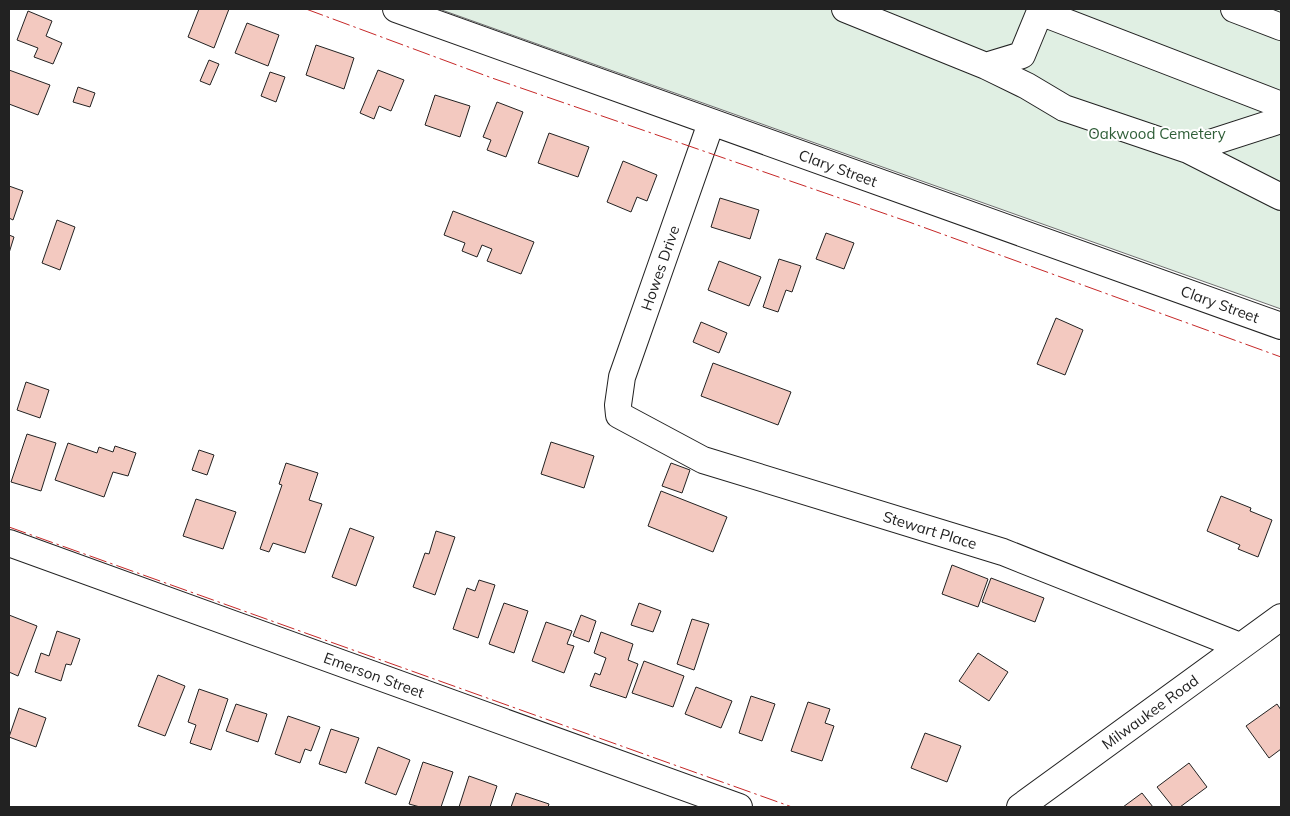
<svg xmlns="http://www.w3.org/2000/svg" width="1290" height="816" font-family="Mulish,sans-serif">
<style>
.green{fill:#e0efe3;stroke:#6f6f6f}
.building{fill:#f3c9c0;stroke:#222}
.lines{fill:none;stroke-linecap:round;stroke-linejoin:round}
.minor-casing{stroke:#222;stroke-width:28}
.minor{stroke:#fff;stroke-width:26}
.power{stroke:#c62828;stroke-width:1;stroke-dasharray:18 4 2.5 4;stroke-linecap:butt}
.labels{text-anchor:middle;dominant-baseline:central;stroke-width:4;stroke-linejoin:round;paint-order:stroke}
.park-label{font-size:15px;fill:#2f5e38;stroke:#fff}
.street-label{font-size:15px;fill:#222;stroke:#fff}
</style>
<rect width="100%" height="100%" fill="#fff"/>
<path class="green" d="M 439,9 L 1281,9 L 1281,309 Z"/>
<path class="building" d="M 199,9 L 229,9 L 214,48 L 188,37 Z
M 28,11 L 52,21 L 46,36 L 62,43 L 53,64 L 34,57 L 38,48 L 17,40 Z
M 247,23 L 279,35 L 268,66 L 235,53 Z
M 316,45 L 354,58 L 344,89 L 306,75 Z
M 209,60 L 219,64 L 210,85 L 200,81 Z
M 9,70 L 50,85 L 38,115 L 9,104 Z
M 378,70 L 404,80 L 391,111 L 379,106 L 374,119 L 360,113 Z
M 270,72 L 285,77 L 276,102 L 261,96 Z
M 78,87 L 95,93 L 90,107 L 73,102 Z
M 435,95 L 470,106 L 460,137 L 425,125 Z
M 497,102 L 523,112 L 506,157 L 487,150 L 491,140 L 483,137 Z
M 549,133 L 589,147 L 578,177 L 538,163 Z
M 623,161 L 657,175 L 647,201 L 637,197 L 631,212 L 607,202 Z
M 9,186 L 23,191 L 13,220 L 9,218 Z
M 720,198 L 759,210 L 750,239 L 711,227 Z
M 453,211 L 534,242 L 521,274 L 487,261 L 492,249 L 482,245 L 477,257 L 462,251 L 465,243 L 444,235 Z
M 57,220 L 75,227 L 60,270 L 42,263 Z
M 826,233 L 854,243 L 844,269 L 816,259 Z
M 9,235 L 14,237 L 9,253 Z
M 779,259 L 801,266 L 792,292 L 786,290 L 778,312 L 763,307 Z
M 719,261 L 761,277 L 749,306 L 708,290 Z
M 1056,318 L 1083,330 L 1065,375 L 1037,364 Z
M 701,322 L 727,333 L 719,353 L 693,342 Z
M 713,363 L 791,392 L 778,425 L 701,396 Z
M 26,382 L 49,390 L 40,418 L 17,410 Z
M 27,434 L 56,443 L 41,491 L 11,482 Z
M 551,442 L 594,456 L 584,488 L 541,474 Z
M 68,443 L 97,453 L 99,447 L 113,452 L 115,446 L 136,453 L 128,476 L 113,472 L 104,497 L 55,480 Z
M 199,450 L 214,455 L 207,475 L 192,470 Z
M 286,463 L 318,473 L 309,500 L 322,504 L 305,553 L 273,543 L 269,552 L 260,549 L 282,485 L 279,484 Z
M 671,463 L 690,470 L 682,493 L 662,486 Z
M 661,491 L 727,517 L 713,552 L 648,526 Z
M 1221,496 L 1251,508 L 1250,511 L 1272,520 L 1258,557 L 1238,549 L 1240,545 L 1207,531 Z
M 196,499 L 236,512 L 223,549 L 183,536 Z
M 350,528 L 374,537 L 356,586 L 332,577 Z
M 436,531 L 455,537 L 435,595 L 413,587 L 425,553 L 429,554 Z
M 952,565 L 988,579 L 978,607 L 942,594 Z
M 991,578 L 1044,598 L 1035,622 L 982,602 Z
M 479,580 L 495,585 L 478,638 L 453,629 L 467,588 L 475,591 Z
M 504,603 L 528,611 L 514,653 L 489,644 Z
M 639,603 L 661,611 L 653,632 L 631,625 Z
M 9,615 L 37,626 L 18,676 L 9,672 Z
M 581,615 L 596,621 L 589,642 L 573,636 Z
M 692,619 L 709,624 L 694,670 L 677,664 Z
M 546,622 L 572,631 L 567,644 L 574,646 L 564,673 L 532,661 Z
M 57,631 L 80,639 L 71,665 L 66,664 L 61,681 L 35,672 L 41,653 L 49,656 Z
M 601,632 L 633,644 L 628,660 L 638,664 L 626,698 L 590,686 L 595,673 L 600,675 L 606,658 L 594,653 Z
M 978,653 L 1008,672 L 989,701 L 959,681 Z
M 644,661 L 684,676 L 673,707 L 632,693 Z
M 158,675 L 185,686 L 165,736 L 138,726 Z
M 696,687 L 732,701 L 721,728 L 685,714 Z
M 199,689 L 228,699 L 211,750 L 190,743 L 196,725 L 188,722 Z
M 751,696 L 775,704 L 762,741 L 739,733 Z
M 808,702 L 830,709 L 825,723 L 834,726 L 822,761 L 791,751 Z
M 236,704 L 267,714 L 258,742 L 226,731 Z
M 1277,704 L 1281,710 L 1281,749 L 1269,758 L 1246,726 Z
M 19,708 L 46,718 L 36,747 L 9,737 Z
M 288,716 L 320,727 L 311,751 L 305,749 L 300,763 L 275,754 Z
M 331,729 L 359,738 L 346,773 L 319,764 Z
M 925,733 L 961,746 L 947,782 L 911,768 Z
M 378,747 L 410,760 L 396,795 L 365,783 Z
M 423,762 L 453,772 L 441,807 L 420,807 L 409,804 Z
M 1189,763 L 1207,787 L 1180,807 L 1173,807 L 1157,787 Z
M 469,776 L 497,786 L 490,807 L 459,807 Z
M 516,793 L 549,804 L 548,807 L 511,807 Z
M 1142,793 L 1153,807 L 1123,807 Z"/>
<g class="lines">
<g class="minor-casing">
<path id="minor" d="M 396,9 L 1281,326
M 845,9 L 986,66 L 1027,86 L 1064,108 L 1188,150 L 1281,197
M 1234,9 L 1281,27
M 1040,12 L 1281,105
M 986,66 L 1022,55 L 1041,9
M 711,123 L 622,377 L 618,405 L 619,415 L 703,460 L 1003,552 L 1240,646
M 1188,150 L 1281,120
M 9,543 L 739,807
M 1020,807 L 1281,617"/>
</g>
<use href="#minor" class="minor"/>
<path class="power" d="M 306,9 L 492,78 L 909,222 L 1281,357
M 9,527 L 792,807"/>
</g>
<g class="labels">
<g class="park-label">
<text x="1157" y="133">Oakwood Cemetery</text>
</g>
<g class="street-label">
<text transform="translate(838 168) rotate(20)">Clary Street</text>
<text transform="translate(660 268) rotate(-71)">Howes Drive</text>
<text transform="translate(1220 304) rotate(20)">Clary Street</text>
<text transform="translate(930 530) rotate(17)">Stewart Place</text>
<text transform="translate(374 675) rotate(20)">Emerson Street</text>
<text transform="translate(1150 712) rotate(-36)">Milwaukee Road</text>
</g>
</g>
<rect width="1290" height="816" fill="none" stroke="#222222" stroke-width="20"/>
</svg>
